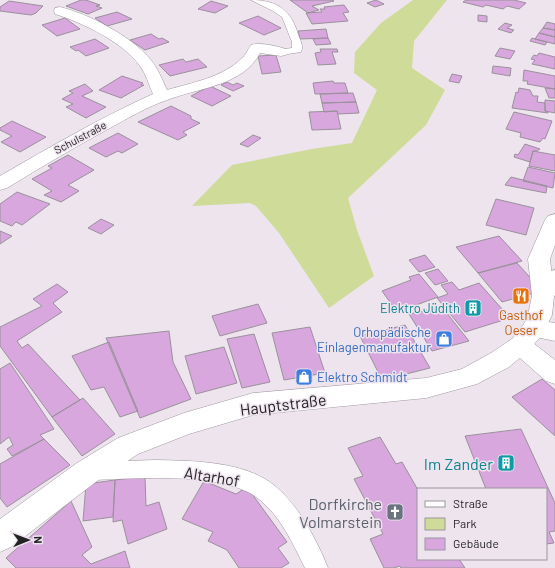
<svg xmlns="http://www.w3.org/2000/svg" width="555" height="568" font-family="Barlow,sans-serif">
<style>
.green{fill:#cfdb98}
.building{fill:#d7a7dd;stroke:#9a919b}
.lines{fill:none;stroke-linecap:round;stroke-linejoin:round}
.lane-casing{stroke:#a098a1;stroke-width:1}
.street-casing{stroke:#a098a1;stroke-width:1}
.secondary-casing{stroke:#a098a1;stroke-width:1}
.lane{fill:#fff;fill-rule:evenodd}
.street{fill:#fff;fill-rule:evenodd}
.secondary{fill:#fff;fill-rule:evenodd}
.labels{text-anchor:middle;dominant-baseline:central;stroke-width:3;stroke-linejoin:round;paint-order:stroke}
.far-street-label{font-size:11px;fill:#252225;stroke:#ede4ee}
.culture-label{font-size:13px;fill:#0d838f;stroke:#ede4ee;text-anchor:end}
.food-label{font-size:13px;fill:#c56008;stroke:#ede4ee}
.shop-label{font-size:13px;fill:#366cbe;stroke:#ede4ee;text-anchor:end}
.near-street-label{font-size:16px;fill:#252225;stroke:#ede4ee}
.near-culture-label{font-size:16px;fill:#0d838f;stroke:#ede4ee;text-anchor:end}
.near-worship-label{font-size:16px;fill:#5b616d;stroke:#ede4ee;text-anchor:end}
</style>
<rect width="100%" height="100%" fill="#ede4ee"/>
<path class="green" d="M 413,0 L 447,0 L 414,41 L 412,68 L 445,90 L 426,125 L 348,198 L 357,230 L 374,276 L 329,308 L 279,233 L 256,206 L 250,203 L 192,206 L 232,165 L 312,149 L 352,143 L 377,90 L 354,73 L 355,52 L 381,23 Z"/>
<path class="building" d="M 81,0 L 86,0 L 100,5 L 96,6 L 102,8 L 88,14 L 66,6 Z
M 290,0 L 332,0 L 334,1 L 312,6 L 319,10 L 308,13 Z
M 376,0 L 384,4 L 375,7 L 367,3 Z
M 466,0 L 514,0 L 526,3 L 519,9 L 507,6 L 503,9 L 486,5 L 483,7 L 463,2 Z
M 9,1 L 43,6 L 36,13 L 31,15 L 0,11 L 0,7 Z
M 211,1 L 228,6 L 215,13 L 198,9 Z
M 344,5 L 349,12 L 343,13 L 348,21 L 312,24 L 306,13 L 322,12 L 320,9 L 325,9 L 324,7 Z
M 117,12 L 132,19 L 107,26 L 95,18 Z
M 478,15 L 487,16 L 487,22 L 478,21 Z
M 258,16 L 281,28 L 264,35 L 239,23 Z
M 65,18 L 80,29 L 57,36 L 42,25 Z
M 547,22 L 555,24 L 555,30 L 543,28 Z
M 505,23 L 512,25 L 507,28 L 514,30 L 511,33 L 498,29 Z
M 543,28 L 555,30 L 555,37 L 539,33 Z
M 326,29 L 328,38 L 300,39 L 298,31 Z
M 539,33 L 555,37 L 555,44 L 535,39 Z
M 151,34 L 159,39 L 162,38 L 169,42 L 145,50 L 130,40 Z
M 328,38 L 331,44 L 316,45 L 313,39 Z
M 532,38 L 535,39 L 547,42 L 545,45 L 530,41 Z
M 95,39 L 109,48 L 86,56 L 78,50 L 76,51 L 70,47 Z
M 500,48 L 515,51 L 510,59 L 495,56 Z
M 320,49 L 337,49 L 338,52 L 332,52 L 336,64 L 318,65 L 315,53 L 321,52 Z
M 539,53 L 555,57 L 555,69 L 532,64 L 535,60 L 531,59 L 534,55 L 537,56 Z
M 276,55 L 281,72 L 262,74 L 258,56 Z
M 183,59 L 186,62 L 198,59 L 207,67 L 170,76 L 159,65 Z
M 493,66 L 511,68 L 510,76 L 492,73 Z
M 524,70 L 555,76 L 555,89 L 527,84 L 528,81 L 523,81 Z
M 452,74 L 462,76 L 459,83 L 449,81 Z
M 122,76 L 143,83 L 141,85 L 144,85 L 121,98 L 99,90 Z
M 333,81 L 334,83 L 345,83 L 348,93 L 315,94 L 313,83 Z
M 227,82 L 233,85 L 237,83 L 244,86 L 233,91 L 221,85 Z
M 85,84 L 93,91 L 82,96 L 106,107 L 86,118 L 66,107 L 73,104 L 62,99 L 73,93 L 69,91 Z
M 210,86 L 231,96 L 212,106 L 191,96 Z
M 519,88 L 530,90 L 533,96 L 538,96 L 537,102 L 545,103 L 545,111 L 548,112 L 548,113 L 512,108 L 516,92 L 518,93 Z
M 545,88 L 555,89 L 555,98 L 549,98 Z
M 353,93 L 356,102 L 322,103 L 320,94 Z
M 545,100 L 555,101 L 555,113 L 545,111 Z
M 356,102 L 359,113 L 338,114 L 337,111 L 324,112 L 322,103 Z
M 171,106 L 191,116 L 191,119 L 200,123 L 183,132 L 187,135 L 178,140 L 138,122 Z
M 337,111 L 341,129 L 312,130 L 309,112 Z
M 514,112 L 552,121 L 545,139 L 543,138 L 540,142 L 520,137 L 521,133 L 506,129 Z
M 12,121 L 46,137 L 20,152 L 1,142 L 12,136 L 0,130 L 0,128 Z
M 118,133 L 138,144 L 122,153 L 118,151 L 106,157 L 89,148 Z
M 253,135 L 261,138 L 248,147 L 240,144 Z
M 525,144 L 540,149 L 537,151 L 533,151 L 530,162 L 514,157 L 515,154 L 518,155 Z
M 533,151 L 555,155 L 555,171 L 529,166 Z
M 68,155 L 94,170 L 68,185 L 79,191 L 61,202 L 44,195 L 52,191 L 32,179 L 52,168 L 48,166 Z
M 528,167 L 555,173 L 553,188 L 523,181 Z
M 511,177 L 547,186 L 546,193 L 505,185 Z
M 17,192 L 50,204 L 22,225 L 16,222 L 12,226 L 0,221 L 0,204 Z
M 496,199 L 534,208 L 526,235 L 486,225 Z
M 101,219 L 114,225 L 101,234 L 88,228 Z
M 0,231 L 12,236 L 0,244 Z
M 499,236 L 522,261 L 478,273 L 456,247 Z
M 425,255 L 435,267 L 419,272 L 409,260 Z
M 517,263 L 537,285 L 534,293 L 502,302 L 478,273 Z
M 438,269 L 448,281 L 435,285 L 425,273 Z
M 419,274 L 438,297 L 397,312 L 382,291 L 411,280 L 409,277 Z
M 452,282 L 459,290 L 479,283 L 510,318 L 465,332 L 437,298 L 448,294 L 441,285 Z
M 57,284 L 68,292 L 53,303 L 62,312 L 17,341 L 22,348 L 28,344 L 80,400 L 52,417 L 0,346 L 0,327 L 42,306 L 33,299 Z
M 258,304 L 267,323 L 220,336 L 212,316 Z
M 442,307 L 469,341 L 432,351 L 409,314 Z
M 405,325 L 430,368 L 382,380 L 360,336 Z
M 310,327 L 325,373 L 284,380 L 272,333 Z
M 169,331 L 173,362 L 191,399 L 140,418 L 106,338 Z
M 254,334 L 270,382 L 242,388 L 227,339 Z
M 109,342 L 138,411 L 120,417 L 104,387 L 91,390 L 72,356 Z
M 224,347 L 237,383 L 196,394 L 185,356 Z
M 10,363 L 54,429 L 40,435 L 44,439 L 12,456 L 7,449 L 13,445 L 9,437 L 0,444 L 0,369 Z
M 542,379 L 555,390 L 555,436 L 512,397 Z
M 83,398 L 115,434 L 82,456 L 52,417 Z
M 521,429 L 555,503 L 555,531 L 549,532 L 554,543 L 546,544 L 546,489 L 486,489 L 465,436 Z
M 380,437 L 396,464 L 402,462 L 418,490 L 418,559 L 459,559 L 465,568 L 401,568 L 400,566 L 394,568 L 384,568 L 370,539 L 383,534 L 354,479 L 363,476 L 348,448 Z
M 44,439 L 70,465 L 7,507 L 0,498 L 0,464 Z
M 145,476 L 146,506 L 159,502 L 167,529 L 128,544 L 122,520 L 113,522 L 115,480 Z
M 115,480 L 113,517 L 83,521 L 86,484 Z
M 204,481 L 236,494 L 247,487 L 287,542 L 278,548 L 289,563 L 281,568 L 239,568 L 227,550 L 208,541 L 213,532 L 182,519 Z
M 71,501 L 92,547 L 82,555 L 91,564 L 125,551 L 130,568 L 16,568 L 6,558 Z"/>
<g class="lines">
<g class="lane-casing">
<path id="lane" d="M 251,0 C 277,0 291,10 298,34 C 300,41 304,45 301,52 L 281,55 L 277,54 L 276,52 L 277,50 L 292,48 L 292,42 L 282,17 L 273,11 Z
M 157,460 C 194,461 245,461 275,486 C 299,506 317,540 328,568 L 305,568 C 293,544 281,517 260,500 C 226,470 135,479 91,480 L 84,477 L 81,471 L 84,465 L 91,462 Z"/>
</g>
<g class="street-casing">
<path id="street" d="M 60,7 C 89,14 131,36 151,60 C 158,69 162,79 167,90 C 191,83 224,77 242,58 C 246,55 248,49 251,45 C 261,42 276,46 286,49 L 288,52 L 286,55 L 281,56 L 260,53 C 243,86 198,88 167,100 C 147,107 128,118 110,128 C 75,147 41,167 7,188 L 0,190 L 0,176 C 50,147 100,118 153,94 C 149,85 146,74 140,66 C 123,42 83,23 55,14 L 54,11 L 55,8 Z
M 555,270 L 555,295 L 551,302 L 543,304 L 535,302 L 532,296 L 547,272 Z
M 534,320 L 555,323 L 555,341 L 526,335 L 522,329 L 526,323 Z
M 520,336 L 528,339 L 555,360 L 555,384 L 546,381 L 512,351 L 508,345 L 512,339 Z"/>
</g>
<g class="secondary-casing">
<path id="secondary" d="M 555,214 L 555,245 L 550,259 L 554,296 L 552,315 L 542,335 L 528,351 L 509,367 L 477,384 L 426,398 L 253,415 L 189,434 L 138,454 L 97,481 L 11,547 L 0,552 L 0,519 L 77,463 L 118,438 L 184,413 L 253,393 L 426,378 L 462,369 L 491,353 L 512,339 L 524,324 L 528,315 L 532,296 L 528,259 L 545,220 L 548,216 Z"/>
</g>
<use href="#lane" class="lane"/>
<use href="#street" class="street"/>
<use href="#secondary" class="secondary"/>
</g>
<defs>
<g id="restaurant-square" transform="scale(0.9)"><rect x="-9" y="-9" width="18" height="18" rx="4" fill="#e8710a" stroke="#ede4ee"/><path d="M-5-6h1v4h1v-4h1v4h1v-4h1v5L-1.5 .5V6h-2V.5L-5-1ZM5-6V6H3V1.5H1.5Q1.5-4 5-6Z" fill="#fff"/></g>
<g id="building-square" transform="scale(0.9)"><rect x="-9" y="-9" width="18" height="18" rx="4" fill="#0f9aa8" stroke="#ede4ee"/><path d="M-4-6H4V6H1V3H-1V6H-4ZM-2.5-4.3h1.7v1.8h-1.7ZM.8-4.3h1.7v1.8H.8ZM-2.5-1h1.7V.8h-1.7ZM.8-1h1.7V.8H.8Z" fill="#fff"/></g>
<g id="shop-square" transform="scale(0.9)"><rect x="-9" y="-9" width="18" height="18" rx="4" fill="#3f7fe0" stroke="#ede4ee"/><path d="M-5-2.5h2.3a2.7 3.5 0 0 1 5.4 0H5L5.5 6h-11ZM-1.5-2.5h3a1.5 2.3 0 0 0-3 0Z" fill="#fff"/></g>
<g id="church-square" transform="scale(0.9)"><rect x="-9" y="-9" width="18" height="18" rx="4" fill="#6b7280" stroke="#ede4ee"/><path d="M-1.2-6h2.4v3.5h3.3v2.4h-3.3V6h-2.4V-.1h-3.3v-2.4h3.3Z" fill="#fff"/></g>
</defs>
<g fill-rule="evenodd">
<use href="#restaurant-square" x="521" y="296"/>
<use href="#building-square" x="473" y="308"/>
<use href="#shop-square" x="444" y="339"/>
<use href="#shop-square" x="304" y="377"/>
<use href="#building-square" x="506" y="463"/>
<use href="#church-square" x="395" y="512"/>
</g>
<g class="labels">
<g class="far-street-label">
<text transform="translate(80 137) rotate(-28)">Schulstraße</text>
</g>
<g class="culture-label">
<text x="460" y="308">Elektro Jüdith</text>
</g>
<g class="food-label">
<text x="521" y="315">Gasthof<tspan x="521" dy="15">Oeser</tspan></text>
</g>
<g class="shop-label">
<text x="431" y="332">Orhopädische<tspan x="431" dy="15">Einlagenmanufaktur</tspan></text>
<text x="317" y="377" text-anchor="start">Elektro Schmidt</text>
</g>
<g class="near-street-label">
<text transform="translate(283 404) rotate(-7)">Hauptstraße</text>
<text transform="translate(212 476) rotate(9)">Altarhof</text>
</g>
<g class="near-culture-label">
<text x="493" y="463">Im Zander</text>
</g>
<g class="near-worship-label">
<text x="382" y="503">Dorfkirche<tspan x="382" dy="18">Volmarstein</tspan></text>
</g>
</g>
<rect x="417" y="488" width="130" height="72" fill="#ede4ee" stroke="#9d969e"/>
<rect x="425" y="501" width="20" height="6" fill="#ffffff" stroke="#9d969e"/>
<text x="453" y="508" font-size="12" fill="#252225">Straße</text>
<rect x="425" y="518" width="20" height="12" fill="#cfdb98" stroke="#9d969e"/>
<text x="453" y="528" font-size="12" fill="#252225">Park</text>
<rect x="425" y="538" width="20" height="12" fill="#d7a7dd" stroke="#9d969e"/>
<text x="453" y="548" font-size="12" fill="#252225">Gebäude</text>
<g transform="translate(28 540) rotate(89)" stroke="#ede4ee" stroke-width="3" paint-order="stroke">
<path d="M0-3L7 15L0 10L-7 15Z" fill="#252225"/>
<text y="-6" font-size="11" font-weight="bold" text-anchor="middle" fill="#252225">N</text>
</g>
</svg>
